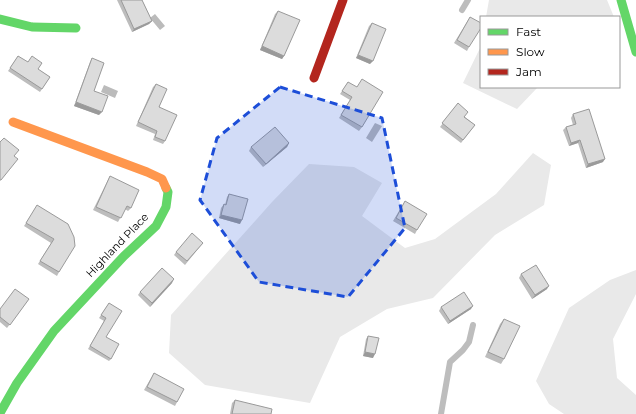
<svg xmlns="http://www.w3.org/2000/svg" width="636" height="414" font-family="Montserrat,sans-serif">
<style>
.green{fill:#e9e9e9}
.water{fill:#bbb}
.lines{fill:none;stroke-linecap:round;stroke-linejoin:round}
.lane{stroke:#bdbdbd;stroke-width:6}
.fast{stroke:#63d668;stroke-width:9}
.slow{stroke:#ff974d;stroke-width:9}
.jam{stroke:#b3261e;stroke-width:9}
.wall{fill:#bdbdbd}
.shaded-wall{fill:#9a9a9a}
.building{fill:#dcdcdc;stroke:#9a9a9a}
.marked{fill:#1d4ed8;fill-opacity:0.2;stroke:#1d4ed8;stroke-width:3;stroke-dasharray:8 5;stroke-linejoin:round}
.labels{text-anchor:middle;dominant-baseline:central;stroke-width:3.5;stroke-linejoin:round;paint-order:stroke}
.street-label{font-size:11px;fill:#000;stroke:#fff}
</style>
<rect width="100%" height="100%" fill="#fff"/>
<path class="green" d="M 489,0 L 607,0 L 614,17 L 486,17 Z
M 481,46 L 481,87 L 538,87 L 517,109 L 463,83 Z
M 533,153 L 551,165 L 544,205 L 495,235 L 433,298 L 387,309 L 340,337 L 310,403 L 205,385 L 169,353 L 171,315 L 272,202 L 309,164 L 354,167 L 382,183 L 362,216 L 405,248 L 435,239 L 496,194 Z
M 636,270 L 636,294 L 613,339 L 617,378 L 636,395 L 636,414 L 564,414 L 549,404 L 536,381 L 569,308 L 610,280 Z"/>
<path class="water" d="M 155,14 L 165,26 L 160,30 L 150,18 Z
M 104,85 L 118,91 L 115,98 L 101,92 Z
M 375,123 L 382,126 L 372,142 L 366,138 Z"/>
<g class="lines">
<path class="lane" d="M 462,10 L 468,0
M 441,414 L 450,362 L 463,350 L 469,342 L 473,325"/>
<path class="fast" d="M 621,0 L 636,52
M 0,19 L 32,27 L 76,28
M 0,413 L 17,383 L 54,331 L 124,256 L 156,226 L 166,207 L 168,192 L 166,188"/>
<path class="slow" d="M 13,122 L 147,172 L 162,179 L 166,188"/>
<path class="jam" d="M 314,78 L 343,0"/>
</g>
<path class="wall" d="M 117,0 L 142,0 L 152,21 L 149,24 L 132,32 Z
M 278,11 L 284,56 L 282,59 L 260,50 L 275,14 Z
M 470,17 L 469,47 L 467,51 L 454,43 Z
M 372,23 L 370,64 L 356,58 L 369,26 Z
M 18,56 L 50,77 L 40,92 L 8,71 Z
M 92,58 L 94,91 L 99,115 L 74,106 L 90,62 Z
M 348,82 L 362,127 L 359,131 L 339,118 L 350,100 L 340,94 Z
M 156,84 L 165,141 L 163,144 L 153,140 L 155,134 L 136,126 L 153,87 Z
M 458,103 L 465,117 L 475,125 L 461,143 L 440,127 Z
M 573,114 L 603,162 L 586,168 L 578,143 L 569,146 L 563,130 L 566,127 L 573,125 L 571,118 Z
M 289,143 L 287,147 L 263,167 L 249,151 L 251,147 Z
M 110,176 L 131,208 L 128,211 L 125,209 L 118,222 L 93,210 Z
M 229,194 L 240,224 L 219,218 L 221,208 L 224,204 L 225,205 L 227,197 Z
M 405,201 L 417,230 L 415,234 L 393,221 Z
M 35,209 L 68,224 L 59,272 L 57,276 L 38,264 L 51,243 L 24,226 Z
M 203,243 L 185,265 L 174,255 L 176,252 Z
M 521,274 L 547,289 L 532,299 L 519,278 Z
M 172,283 L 150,307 L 138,295 L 140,292 Z
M 29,299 L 7,328 L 0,322 L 0,309 Z
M 109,303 L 106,337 L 111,359 L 109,361 L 88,349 L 104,321 L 99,318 Z
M 441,307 L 471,309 L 448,324 L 439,311 Z
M 504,319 L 504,359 L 501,364 L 485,357 L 500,324 Z
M 368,336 L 373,358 L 363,356 L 366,339 Z
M 154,373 L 177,402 L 175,406 L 144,390 Z
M 235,400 L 271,414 L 230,414 L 232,403 Z"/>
<path class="shaded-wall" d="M 152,21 L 149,24 L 132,32 L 134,29 Z
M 262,46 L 284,56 L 282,59 L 260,50 Z
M 358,55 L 373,61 L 370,64 L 356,58 Z
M 76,102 L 102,112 L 99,115 L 74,106 Z
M 580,140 L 578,143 L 569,146 L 571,143 Z
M 289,143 L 287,147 L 263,167 L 266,164 Z
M 605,159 L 603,162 L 586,168 L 588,164 Z
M 221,215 L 242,220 L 240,224 L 219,218 Z
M 174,279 L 172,283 L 150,307 L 152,303 Z
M 549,286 L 547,289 L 532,299 L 535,295 Z
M 473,306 L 471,309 L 448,324 L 450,321 Z
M 365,352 L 375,354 L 373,358 L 363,356 Z"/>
<path class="building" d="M 121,0 L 142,0 L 152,21 L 134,29 Z
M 278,11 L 300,20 L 284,56 L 262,46 Z
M 470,17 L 481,23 L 481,28 L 469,47 L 457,40 Z
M 372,23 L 386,29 L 373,61 L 358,55 Z
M 18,56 L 28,62 L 32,56 L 42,63 L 38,69 L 50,77 L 42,89 L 10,68 Z
M 92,58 L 104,63 L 94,91 L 108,96 L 102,112 L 76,102 Z
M 362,79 L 383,92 L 362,127 L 341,115 L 352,97 L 342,91 L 348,82 L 357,87 Z
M 156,84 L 167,89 L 159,107 L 177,115 L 165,141 L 155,137 L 157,131 L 138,122 Z
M 458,103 L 468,112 L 464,117 L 475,125 L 463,140 L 442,123 Z
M 589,109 L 605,159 L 588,164 L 580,140 L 571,143 L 566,127 L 576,124 L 573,114 Z
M 275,127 L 289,143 L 266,164 L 251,147 Z
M 4,138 L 19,150 L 14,156 L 18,159 L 1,180 L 0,180 L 0,142 Z
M 110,176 L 139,190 L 131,208 L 127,206 L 121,218 L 96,207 Z
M 229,194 L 248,199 L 242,220 L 221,215 L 224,204 L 226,205 Z
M 405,201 L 427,214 L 417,230 L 396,218 Z
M 37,205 L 68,224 L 74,237 L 75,246 L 59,272 L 40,261 L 54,239 L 26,223 Z
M 192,233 L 203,243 L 187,261 L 176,252 Z
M 536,265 L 549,286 L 535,295 L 521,274 Z
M 162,268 L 174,279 L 152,303 L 140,292 Z
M 15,289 L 29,299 L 10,325 L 0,317 L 0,309 Z
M 464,292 L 473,306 L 450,321 L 441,307 Z
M 109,303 L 122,311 L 106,337 L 119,344 L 111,359 L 90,346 L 106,318 L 101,315 Z
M 504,319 L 520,326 L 504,359 L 488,352 Z
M 368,336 L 379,338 L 375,354 L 365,352 Z
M 154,373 L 184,389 L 177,402 L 147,387 Z
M 235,400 L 272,409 L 271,414 L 232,414 Z"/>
<path class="marked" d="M 280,87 L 382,118 L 405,228 L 348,297 L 259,282 L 200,200 L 217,138 Z"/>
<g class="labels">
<g class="street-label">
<text transform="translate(117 245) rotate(-46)">Highland Place</text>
</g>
</g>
<rect x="480" y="16" width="140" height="72" fill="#ffffff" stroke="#999999"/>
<rect x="488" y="29" width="20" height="6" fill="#63d668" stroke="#999999"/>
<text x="516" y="36" font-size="12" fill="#000000">Fast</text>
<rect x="488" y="49" width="20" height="6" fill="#ff974d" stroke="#999999"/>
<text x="516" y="56" font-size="12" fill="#000000">Slow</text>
<rect x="488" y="69" width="20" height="6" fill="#b3261e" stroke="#999999"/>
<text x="516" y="76" font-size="12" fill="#000000">Jam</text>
</svg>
